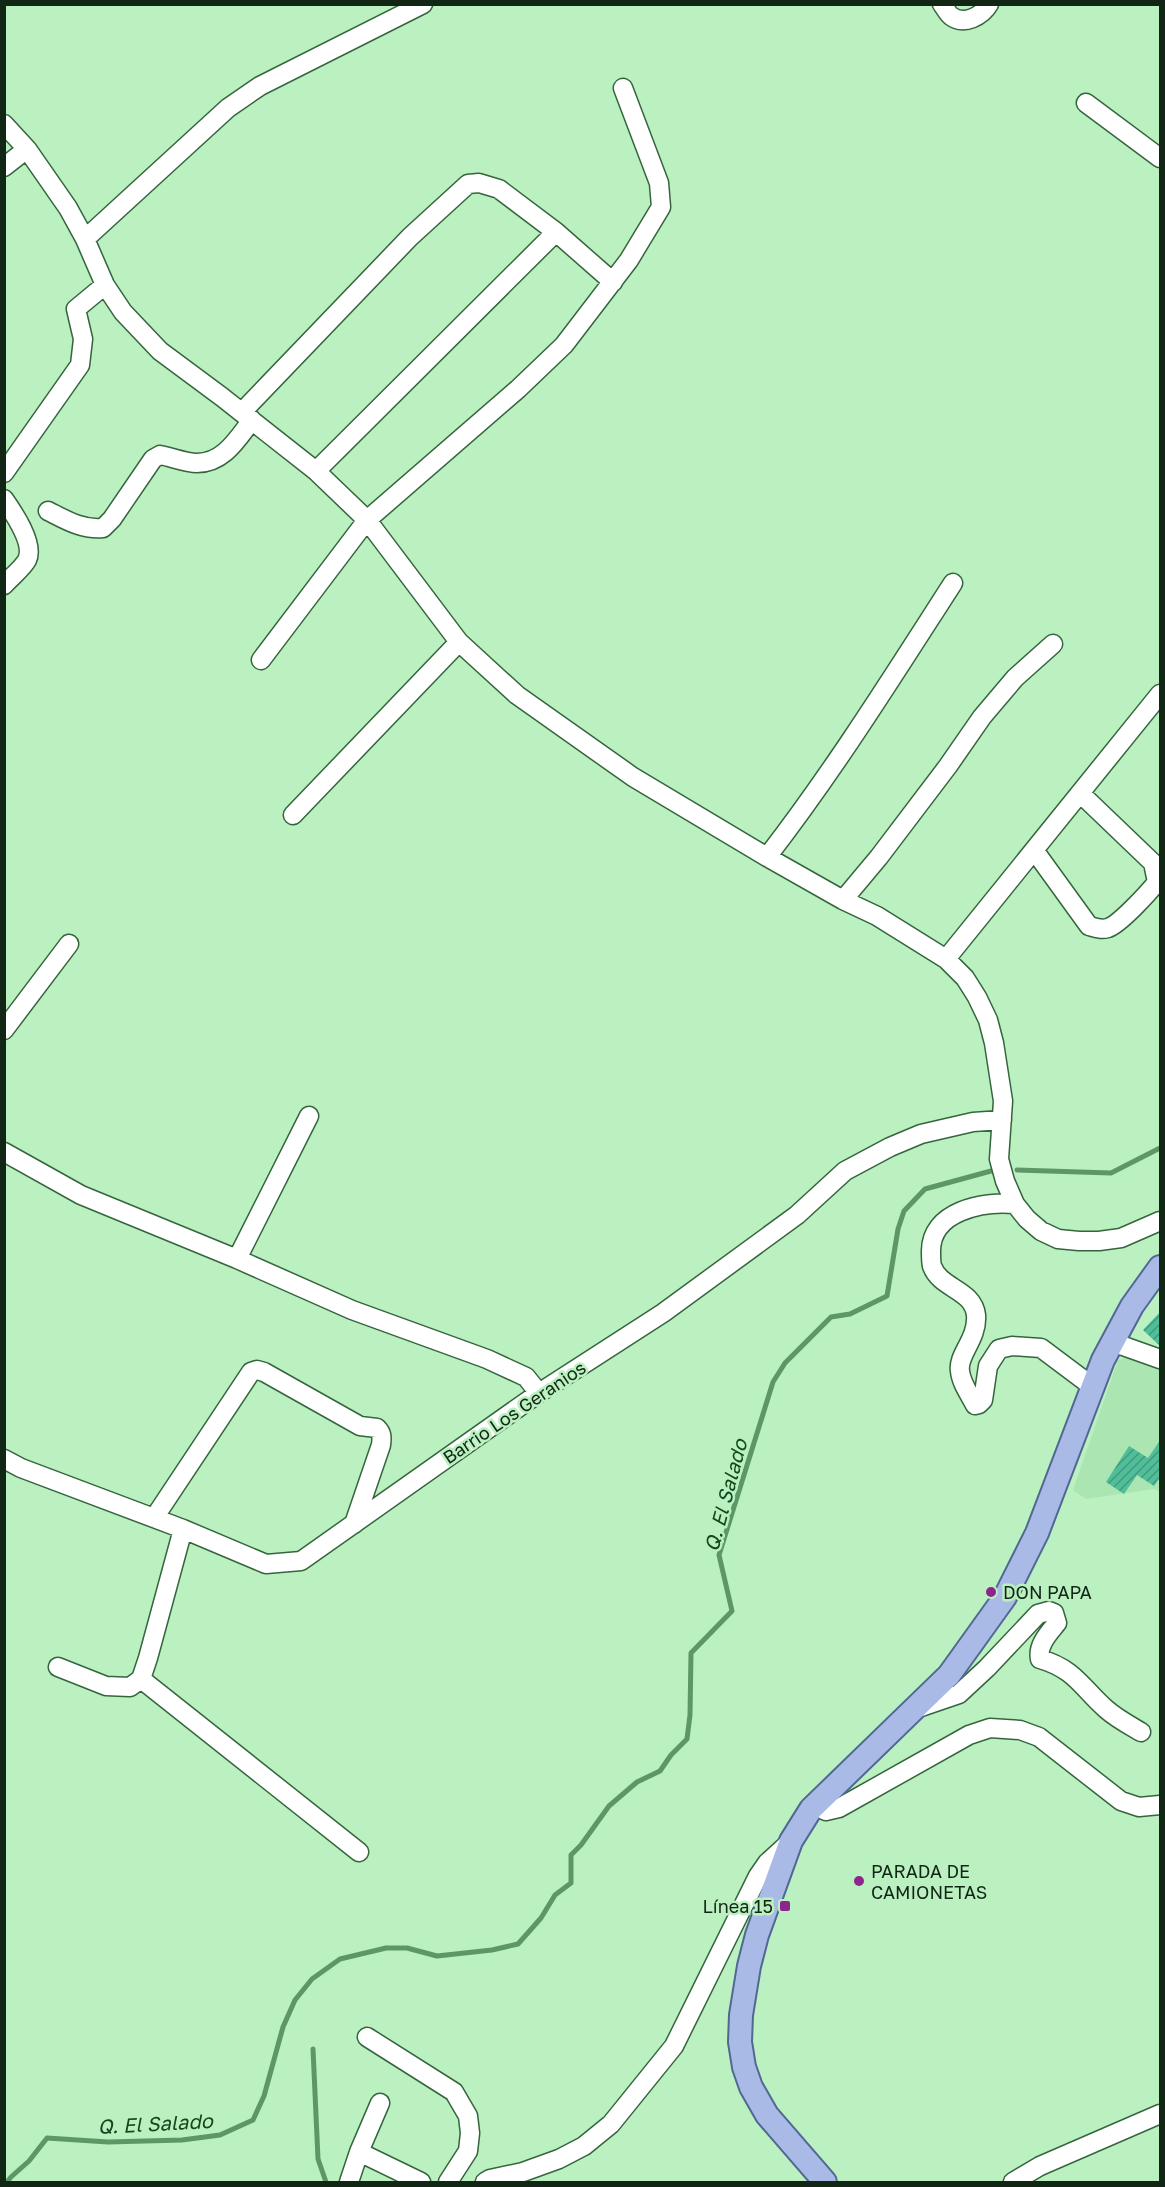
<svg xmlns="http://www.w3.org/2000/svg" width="1165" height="2187" font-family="'Golos Text',sans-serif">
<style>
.built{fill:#abe6b2}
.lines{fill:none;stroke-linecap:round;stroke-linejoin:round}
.stream{stroke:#5e9766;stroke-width:5}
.building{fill:url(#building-hatch)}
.minor-casing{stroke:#35653d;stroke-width:21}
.major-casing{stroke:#506892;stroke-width:26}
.minor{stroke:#fff;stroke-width:18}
.major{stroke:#aabae6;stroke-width:22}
.poi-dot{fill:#8c268d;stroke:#bbf0c1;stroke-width:2}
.labels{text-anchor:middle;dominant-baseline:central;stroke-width:5;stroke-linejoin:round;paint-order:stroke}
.street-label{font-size:18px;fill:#122615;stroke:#bbf0c1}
.poi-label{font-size:18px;fill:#122615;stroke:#bbf0c1;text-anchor:start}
.water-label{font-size:20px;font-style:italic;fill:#13481f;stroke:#bbf0c1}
</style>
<defs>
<pattern id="building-hatch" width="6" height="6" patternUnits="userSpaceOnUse" patternTransform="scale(1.5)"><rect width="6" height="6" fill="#50be99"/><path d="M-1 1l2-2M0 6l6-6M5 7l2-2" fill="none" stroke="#419a7c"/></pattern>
</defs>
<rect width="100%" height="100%" fill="#bbf0c1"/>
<path class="built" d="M 1141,1354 L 1160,1365 L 1160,1492 L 1154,1489 L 1086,1499 L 1073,1490 L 1118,1360 Z"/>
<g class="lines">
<path class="stream" d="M 1017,1170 L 1111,1173 L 1160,1148
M 313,2049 L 318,2159 L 326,2182
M 7,2182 L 11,2177 L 29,2161 L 47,2138 L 108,2142 L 182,2140 L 220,2135 L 253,2120 L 264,2096 L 283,2027 L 295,2000 L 312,1979 L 340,1959 L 386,1948 L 407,1948 L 437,1956 L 492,1950 L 518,1944 L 541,1918 L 555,1895 L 571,1883 L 571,1855 L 581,1845 L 609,1806 L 637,1782 L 660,1771 L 671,1755 L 687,1739 L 690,1715 L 691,1653 L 732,1611 L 719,1555 L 773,1382 L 785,1363 L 831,1317 L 850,1314 L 887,1296 L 898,1229 L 904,1211 L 925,1189 L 991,1171"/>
</g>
<path class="building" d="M 1161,1311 L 1161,1347 L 1143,1330 Z
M 1161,1439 L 1161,1476 L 1154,1486 L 1137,1475 L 1124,1494 L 1106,1482 L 1129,1446 L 1148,1458 Z"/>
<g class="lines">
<g class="minor-casing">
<path id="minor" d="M 942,4 C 945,8 948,14 951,16 C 964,26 982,16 989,4
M 1086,103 L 1160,158
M 4,124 L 27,149 L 68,208 L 85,239 L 105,285 L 123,312 L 160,351 L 222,397 L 316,471 L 367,520 L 459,642 L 517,695 L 633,777 L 767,857 L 843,900 L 877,916 L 946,959 L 965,978 L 977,997 L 988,1020 L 994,1043 L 1003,1101 L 999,1159 L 1005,1181 L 1015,1204 L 1027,1219 L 1041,1231 L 1058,1239 L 1079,1241 L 1099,1241 L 1121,1238 L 1160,1221
M 4,167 L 27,149
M 85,239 L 228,108 L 260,86 L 423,4
M 242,412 L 410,237 L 468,184 L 479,183 L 499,189 L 556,232 L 613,282
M 316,471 L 556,232
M 4,473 L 80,365 L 83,339 L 76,309 L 105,285
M 4,499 C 13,512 35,544 27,560 C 22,569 11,577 4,585
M 48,511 C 66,520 82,530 103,528 L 112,519 L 153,459 L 160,455 C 171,457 186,463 197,463 C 224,463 238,438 252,420
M 261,660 L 367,520 L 518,389 L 564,345 L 629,260 L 661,207 L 659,183 L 623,88
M 293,815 L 459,642
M 1034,850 L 1089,926 C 1096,928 1101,930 1108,928 C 1120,924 1149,892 1157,882 L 1153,863 L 1081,794
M 767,857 C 835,769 893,676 953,583
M 843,900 L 879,857 L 948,766 L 982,717 L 1015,678 L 1053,644
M 946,959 L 1160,694
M 4,1030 L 69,944
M 4,1152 L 81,1195 L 237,1259 L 352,1310 L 487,1359 L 526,1377 L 539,1393
M 1015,1204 C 983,1201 930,1211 931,1252 C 931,1256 931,1262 932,1266 C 940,1289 973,1289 976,1315 C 978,1339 957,1355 960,1371 C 961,1383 970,1395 975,1405 L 979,1404 L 983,1400 L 988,1366 L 999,1349 L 1012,1346 L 1041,1348 L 1093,1387
M 237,1259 L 309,1116
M 1112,1342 L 1160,1359
M 4,1459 L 21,1468 L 183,1529 L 266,1564 L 301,1561 L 539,1393 L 663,1313 L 797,1215 L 845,1171 L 890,1147 L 921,1134 L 973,1122 L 1002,1120
M 154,1518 L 251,1372 L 257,1370 L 264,1372 L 360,1426 L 377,1428 C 382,1433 382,1437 381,1445 L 354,1524
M 58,1667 L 106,1686 L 130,1687 L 141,1679 L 148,1658 L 183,1529
M 141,1679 L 359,1852
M 915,1709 L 959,1694 L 987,1668 L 1038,1614 L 1049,1611 L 1054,1613 L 1057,1623 C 1049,1633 1037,1645 1040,1659 C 1075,1669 1082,1688 1106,1709 C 1116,1718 1129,1725 1141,1732
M 815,1805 L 826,1811 L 839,1808 L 969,1735 L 990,1728 L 1020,1730 L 1039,1737 L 1121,1801 L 1139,1807 L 1160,1805
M 367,2037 L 454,2092 L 468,2116 L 470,2133 L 468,2151 L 448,2182
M 380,2103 L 359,2152 L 421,2182
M 349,2182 L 359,2152
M 485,2182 L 490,2179 L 523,2172 L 559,2159 L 584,2146 L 611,2124 L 674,2046 L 758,1876 L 767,1863 L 790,1842
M 1013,2182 L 1040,2166 L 1160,2114"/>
</g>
<g class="major-casing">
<path id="major" d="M 825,2182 L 767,2115 L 751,2087 L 744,2067 L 740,2042 L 741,2015 L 749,1966 L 757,1935 L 791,1841 L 811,1809 L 949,1675 L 1005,1597 L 1037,1533 L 1103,1360 L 1132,1306 L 1160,1267"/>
</g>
<use href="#minor" class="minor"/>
<use href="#major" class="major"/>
</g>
<g class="poi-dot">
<circle cx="991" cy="1592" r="6"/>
<circle cx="859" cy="1881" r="6"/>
<rect x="779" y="1900" width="12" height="12" rx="3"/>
</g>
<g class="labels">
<g class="street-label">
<text transform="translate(514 1412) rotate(-34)">Barrio Los Geranios</text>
</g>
<g class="poi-label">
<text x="1003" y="1592">DON PAPA</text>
<text x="871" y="1871">PARADA DE<tspan x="871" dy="21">CAMIONETAS</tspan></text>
<text x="773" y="1906" text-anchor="end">Línea 15</text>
</g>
<g class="water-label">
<text transform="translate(725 1495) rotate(-75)">Q. El Salado</text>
<text transform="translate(155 2123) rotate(-3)">Q. El Salado</text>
</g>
</g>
<rect width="1165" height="2187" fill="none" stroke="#122615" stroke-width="12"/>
</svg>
